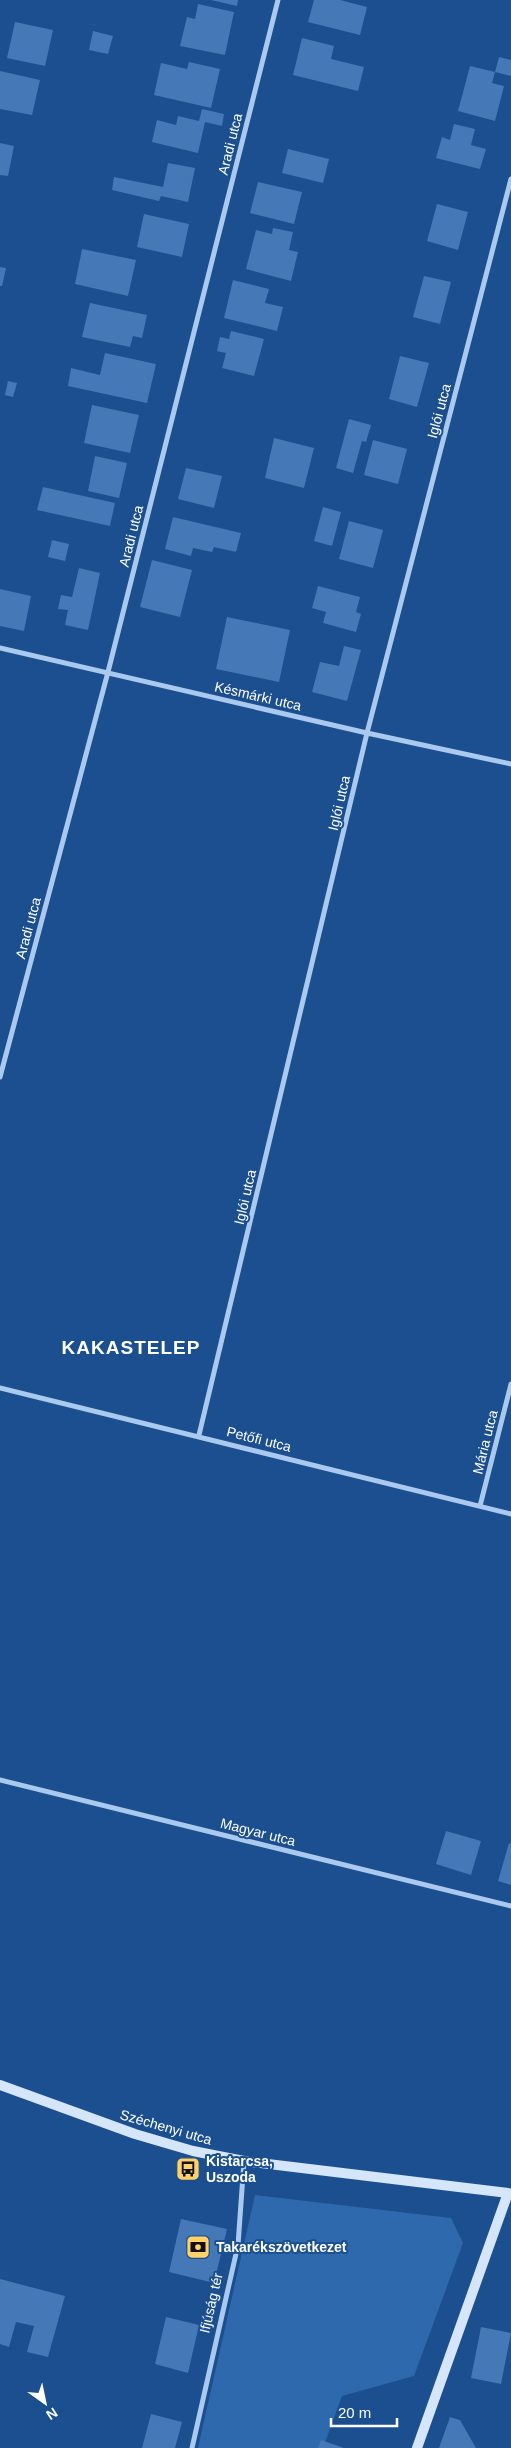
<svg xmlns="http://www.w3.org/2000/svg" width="511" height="2448" font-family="Helvetica,sans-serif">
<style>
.green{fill:#2e69ad}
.building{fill:#4478b7}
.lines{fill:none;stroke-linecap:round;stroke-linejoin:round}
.minor{stroke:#a9c9ee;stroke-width:5}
.secondary{stroke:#d6e6fa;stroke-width:10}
.labels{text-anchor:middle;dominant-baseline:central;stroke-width:4;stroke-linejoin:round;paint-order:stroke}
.street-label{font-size:14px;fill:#fff;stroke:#1b4f8f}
.poi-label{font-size:14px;font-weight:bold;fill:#fff;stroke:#1b4f8f;text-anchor:start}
.district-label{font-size:19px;font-weight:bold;letter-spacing:1px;fill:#fff;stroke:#1b4f8f}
</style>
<rect width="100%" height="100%" fill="#1b4f8f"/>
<path class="green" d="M 255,2195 L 451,2218 L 463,2243 L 414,2376 L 342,2396 L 323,2448 L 198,2448 Z"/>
<path class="building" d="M 211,0 L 238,0 L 237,6 Z
M 314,0 L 340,0 L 367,7 L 360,35 L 308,22 Z
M 198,4 L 234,12 L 225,55 L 180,46 L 187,17 L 195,19 Z
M 15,22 L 53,30 L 45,66 L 7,58 Z
M 93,31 L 113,36 L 108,54 L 89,50 Z
M 302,38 L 334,46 L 331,59 L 364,67 L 358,91 L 293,75 Z
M 499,57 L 511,60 L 511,76 L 495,72 Z
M 189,62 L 220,69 L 211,108 L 154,95 L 161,63 L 187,69 Z
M 470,66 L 495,72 L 492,83 L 504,86 L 495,121 L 458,111 Z
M 0,71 L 40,80 L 32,115 L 0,109 Z
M 202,109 L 224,114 L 222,126 L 205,122 L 198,153 L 152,142 L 157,120 L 176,125 L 178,116 L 199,121 Z
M 454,124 L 475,129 L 471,145 L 486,149 L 480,169 L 436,158 L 442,137 L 450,140 Z
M 0,143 L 14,146 L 8,176 L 0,175 Z
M 288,149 L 329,159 L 323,183 L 282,173 Z
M 168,163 L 195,168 L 188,202 L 161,196 L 159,201 L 112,190 L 114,177 L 163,187 Z
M 258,182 L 302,192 L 294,224 L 250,213 Z
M 437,204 L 468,212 L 458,250 L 427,241 Z
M 144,214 L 189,224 L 182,257 L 137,247 Z
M 273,228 L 293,232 L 289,250 L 298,252 L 291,281 L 246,269 L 256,230 L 272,234 Z
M 82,249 L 136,260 L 128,296 L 75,284 Z
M 0,267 L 6,268 L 2,286 L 0,286 Z
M 424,276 L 451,282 L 440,324 L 413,317 Z
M 233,280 L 269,289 L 265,303 L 283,307 L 277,331 L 224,318 Z
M 90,303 L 147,315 L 142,338 L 133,336 L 130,347 L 82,337 Z
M 231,331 L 264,339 L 254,376 L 222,368 L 226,353 L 217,351 L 220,337 L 229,339 Z
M 105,353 L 156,364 L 147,403 L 68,386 L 71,368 L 100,375 Z
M 400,356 L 429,363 L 417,407 L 389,399 Z
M 8,381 L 17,383 L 13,397 L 5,395 Z
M 92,405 L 139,415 L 130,453 L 84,443 Z
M 349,419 L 371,425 L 366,442 L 362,441 L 353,473 L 336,468 Z
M 274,438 L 314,448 L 304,488 L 265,478 Z
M 373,440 L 407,449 L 398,484 L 364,475 Z
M 95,456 L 127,463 L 119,498 L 88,491 Z
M 186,468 L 222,476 L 214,508 L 178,499 Z
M 43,487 L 115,503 L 110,526 L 37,510 Z
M 323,507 L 341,512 L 332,546 L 314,541 Z
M 173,517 L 241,533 L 236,552 L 214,547 L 212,552 L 193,548 L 191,556 L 165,549 Z
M 349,521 L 383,530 L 373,568 L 339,559 Z
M 52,540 L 69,544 L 65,561 L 48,557 Z
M 152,560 L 192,570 L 180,617 L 140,607 Z
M 79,568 L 100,573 L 88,630 L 65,625 L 68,610 L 58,609 L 61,595 L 72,597 Z
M 318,586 L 360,597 L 356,612 L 361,614 L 356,632 L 323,623 L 326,612 L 312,608 Z
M 0,589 L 31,596 L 24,631 L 0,626 Z
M 227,617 L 290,630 L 279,682 L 216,669 Z
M 344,646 L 361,650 L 347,701 L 312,692 L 320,662 L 339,666 Z
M 446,1831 L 481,1841 L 471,1875 L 436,1864 Z
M 509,1843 L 511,1844 L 511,1885 L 498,1881 Z
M 181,2219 L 227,2229 L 214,2283 L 169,2272 Z
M 0,2279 L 65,2296 L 48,2357 L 27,2352 L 34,2326 L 16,2322 L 9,2347 L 0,2344 Z
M 166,2317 L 199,2325 L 188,2373 L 155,2364 Z
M 481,2327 L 511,2333 L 501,2384 L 471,2378 Z
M 151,2414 L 182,2422 L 175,2448 L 142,2448 Z
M 450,2417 L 460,2420 L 476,2448 L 439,2448 Z
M 321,2440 L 344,2448 L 318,2448 Z"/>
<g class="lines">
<path class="minor" d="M 0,648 L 367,733 L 511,764
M 0,1077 L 108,672 L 278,0
M 0,1388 L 511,1514
M 199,1435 L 367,733 L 511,179
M 480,1506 L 511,1384
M 0,1780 L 511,1906
M 192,2448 L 238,2245 L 244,2161"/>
<path class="secondary" d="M 0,2085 L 135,2134 L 193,2151 L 244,2161 L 508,2193 L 417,2448"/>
</g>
<defs>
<g id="bus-square" transform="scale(1.25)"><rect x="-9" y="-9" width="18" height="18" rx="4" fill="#ffd166" stroke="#1b4f8f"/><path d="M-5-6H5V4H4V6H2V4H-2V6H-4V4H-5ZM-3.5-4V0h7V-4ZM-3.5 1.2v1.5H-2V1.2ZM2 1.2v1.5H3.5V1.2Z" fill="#111"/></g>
<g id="bank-square" transform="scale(1.25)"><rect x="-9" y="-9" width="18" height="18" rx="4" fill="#ffd166" stroke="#1b4f8f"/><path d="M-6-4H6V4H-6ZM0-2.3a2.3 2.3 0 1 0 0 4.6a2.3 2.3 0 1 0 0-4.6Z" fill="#111"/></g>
</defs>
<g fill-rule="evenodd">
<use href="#bus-square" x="188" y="2169"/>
<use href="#bank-square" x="198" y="2247"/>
</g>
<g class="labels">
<g class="street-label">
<text transform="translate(230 144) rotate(-76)">Aradi utca</text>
<text transform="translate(439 411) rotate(-75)">Iglói utca</text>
<text transform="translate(131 536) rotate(-76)">Aradi utca</text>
<text transform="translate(258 696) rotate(13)">Késmárki utca</text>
<text transform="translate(339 803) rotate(-77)">Iglói utca</text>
<text transform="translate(28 928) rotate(-75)">Aradi utca</text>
<text transform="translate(245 1197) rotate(-77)">Iglói utca</text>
<text transform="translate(259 1439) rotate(14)">Petőfi utca</text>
<text transform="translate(485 1442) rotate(-76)">Mária utca</text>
<text transform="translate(258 1832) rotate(14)">Magyar utca</text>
<text transform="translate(166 2127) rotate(16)">Széchenyi utca</text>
<text transform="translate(211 2303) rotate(-77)">Ifjúság tér</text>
</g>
<g class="poi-label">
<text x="206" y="2161">Kistarcsa,<tspan x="206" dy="16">Uszoda</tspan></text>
<text x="216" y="2247">Takarékszövetkezet</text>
</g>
<g class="district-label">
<text x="131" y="1347">KAKASTELEP</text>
</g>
</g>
<g transform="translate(45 2403) rotate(147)" stroke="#1b4f8f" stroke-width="4" paint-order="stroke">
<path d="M0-4L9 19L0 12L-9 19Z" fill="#ffffff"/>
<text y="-8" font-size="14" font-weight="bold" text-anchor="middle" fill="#ffffff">N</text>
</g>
<path d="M331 2418v8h66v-8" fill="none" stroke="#ffffff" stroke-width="2.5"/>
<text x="338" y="2418" font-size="15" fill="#ffffff" stroke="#1b4f8f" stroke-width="4" paint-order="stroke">20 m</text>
</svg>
